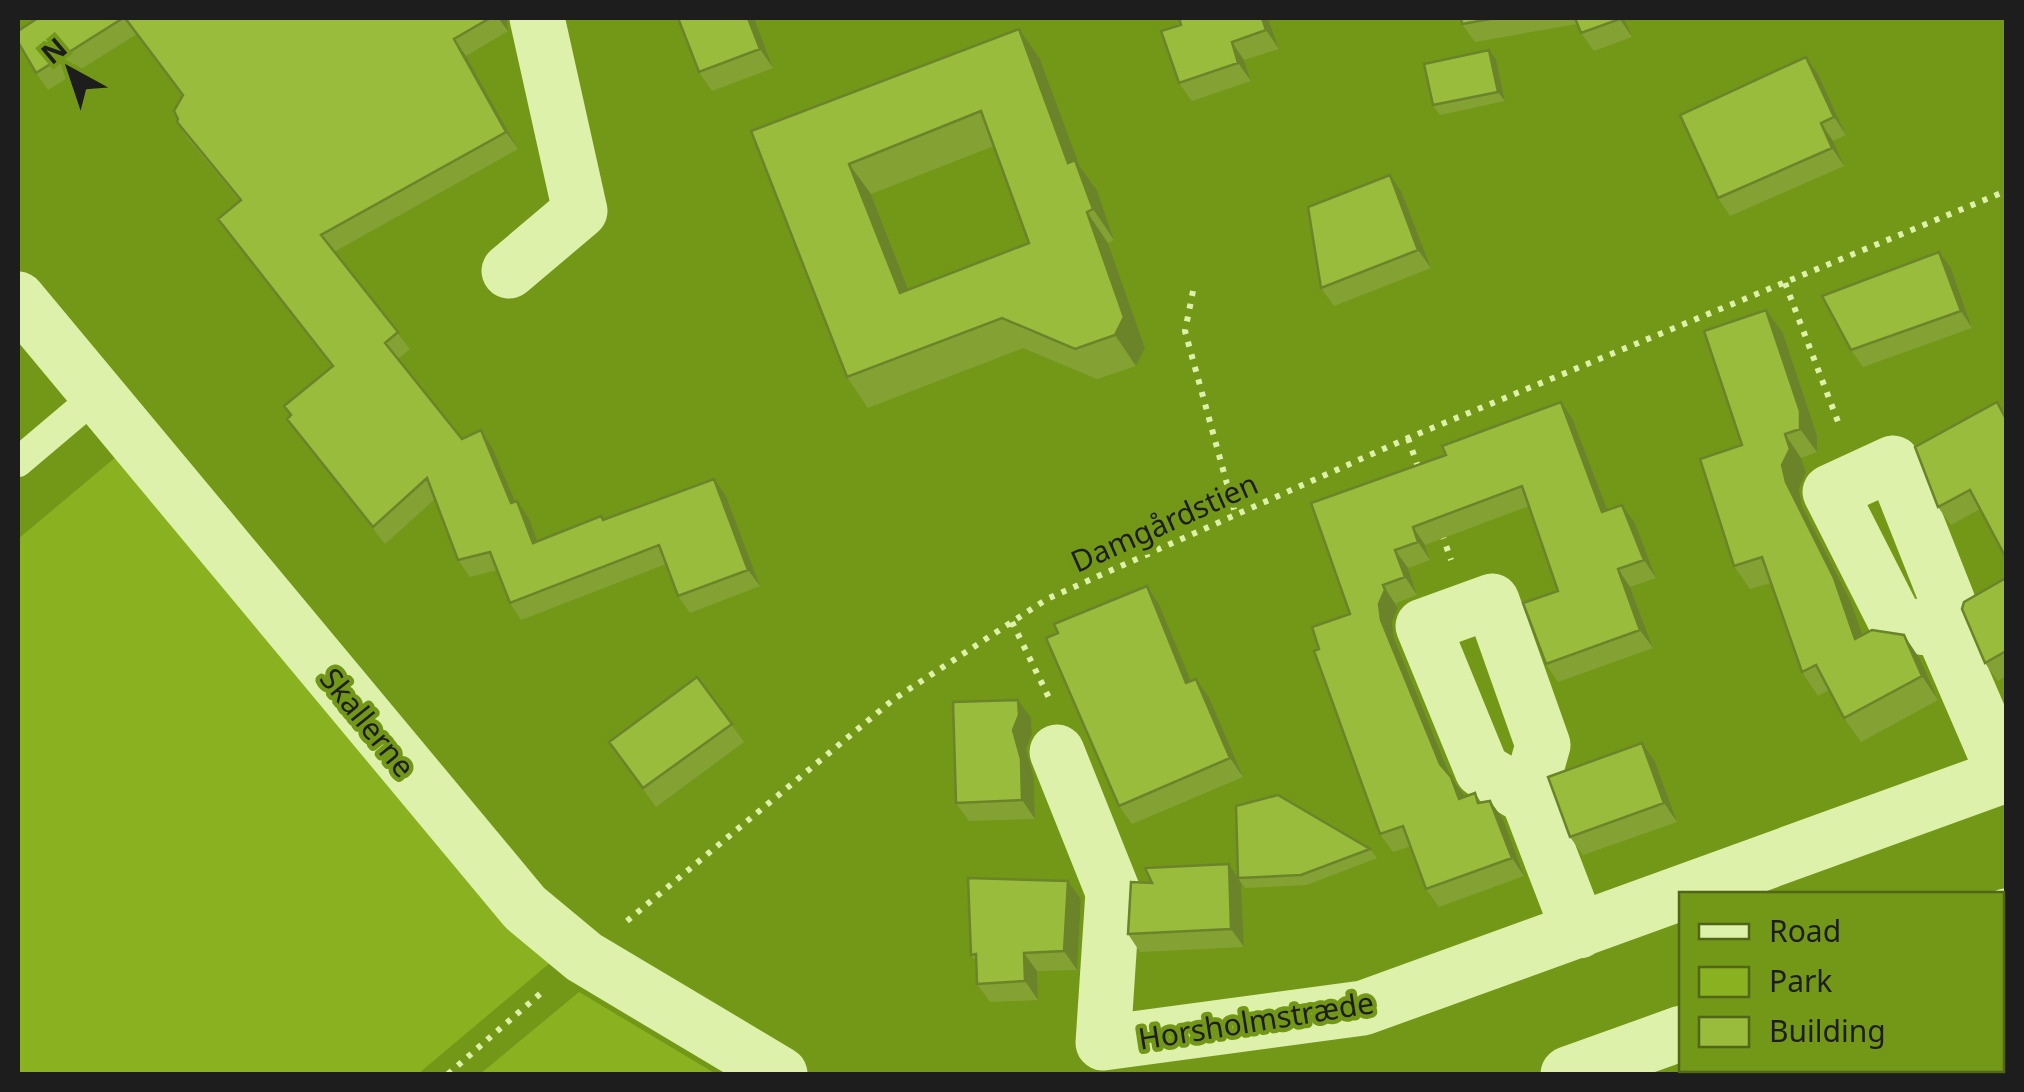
<svg xmlns="http://www.w3.org/2000/svg" width="2024" height="1092" font-family="'Noto Sans',sans-serif">
<style>
.green{fill:#89b120}
.lines{fill:none;stroke-linecap:round;stroke-linejoin:round}
.path{stroke:#def1aa;stroke-width:6;stroke-dasharray:5 8;stroke-linecap:butt}
.lane{stroke:#def1aa;stroke-width:30}
.street{stroke:#def1aa;stroke-width:55}
.wall{fill:#84a234;fill-rule:evenodd}
.shaded-wall{fill:#6b842a}
.building{fill:#99bc3c;stroke:#6b842a;stroke-width:2.5;fill-rule:evenodd}
.labels{text-anchor:middle;dominant-baseline:central;stroke-width:9;stroke-linejoin:round;paint-order:stroke}
.street-label{font-size:30px;fill:#1d1d1d;stroke:#739717}
</style>
<rect width="100%" height="100%" fill="#739717"/>
<path class="green" d="M 117,456 L 551,962 L 418,1074 L 18,1074 L 18,539 Z
M 579,992 L 716,1074 L 480,1074 Z
M 1687,1070 L 1815,1070 L 1807,1074 L 1673,1074 Z"/>
<g class="lines">
<path class="path" d="M 1785,283 L 1840,427
M 1193,291 L 1185,331 L 1235,513
M 1408,438 L 1419,470
M 1442,534 L 1451,560
M 1012,622 L 1051,702
M 627,921 L 894,699 L 1047,599 L 1408,438 L 2006,191
M 448,1074 L 541,993"/>
<path class="lane" d="M 18,462 L 96,396"/>
<path class="street" d="M 509,271 L 580,211 L 537,18
M 18,299 L 525,908 L 584,957 L 780,1074
M 1942,630 L 1897,624 L 1830,492 L 1893,463 L 1948,602 L 1942,630 L 2005,776
M 1057,752 L 1113,892 L 1103,1043 L 1363,1008 L 2006,775
M 1528,798 L 1482,770 L 1423,626 L 1492,601 L 1543,745 L 1528,798 L 1579,931
M 2002,918 L 2006,916
M 1568,1074 L 1682,1033"/>
</g>
<path class="wall" d="M 38,18 L 507,18 L 508,31 L 466,56 L 518,149 L 334,252 L 410,349 L 398,359 L 462,439 L 481,430 L 492,447 L 515,502 L 529,518 L 537,541 L 604,520 L 726,496 L 760,586 L 690,613 L 678,596 L 666,564 L 521,620 L 510,603 L 497,570 L 470,577 L 458,560 L 435,499 L 385,544 L 287,419 L 332,367 L 218,219 L 240,201 L 188,139 L 177,122 L 182,96 L 137,34 L 48,90 L 36,73 Z
M 754,18 L 773,68 L 712,91 L 699,72 Z
M 1179,18 L 1268,18 L 1279,49 L 1244,60 L 1251,81 L 1192,101 L 1179,83 L 1181,25 Z
M 1461,18 L 1624,18 L 1632,37 L 1594,51 L 1581,33 L 1577,24 L 1475,42 L 1462,24 Z
M 1489,50 L 1496,59 L 1505,101 L 1440,115 L 1433,105 Z
M 1806,57 L 1818,74 L 1846,135 L 1833,141 L 1844,166 L 1730,216 L 1718,198 Z
M 1040,59 L 1080,167 L 1097,190 L 1114,240 L 1108,243 L 1145,348 L 1136,366 L 1097,379 L 1023,348 L 868,408 L 847,377 L 751,131 ZM 994,146 L 1029,243 L 909,290 L 871,194 Z
M 1402,193 L 1431,268 L 1334,306 L 1321,288 Z
M 1951,268 L 1972,328 L 1863,367 L 1851,350 Z
M 1783,333 L 1817,435 L 1817,452 L 1801,458 L 1806,472 L 1799,489 L 1802,506 L 1851,602 L 1862,635 L 1920,659 L 1938,700 L 1861,742 L 1844,718 L 1829,690 L 1818,696 L 1802,672 L 1771,583 L 1750,589 L 1734,566 L 1742,445 Z
M 1997,402 L 2006,415 L 2006,558 L 1980,509 L 1951,525 L 1938,507 Z
M 1573,420 L 1607,510 L 1622,505 L 1635,523 L 1656,578 L 1630,587 L 1653,648 L 1558,682 L 1546,664 L 1558,591 L 1529,506 L 1425,545 L 1430,560 L 1408,568 L 1417,595 L 1396,603 L 1398,608 L 1392,622 L 1394,638 L 1451,776 L 1465,797 L 1475,793 L 1481,802 L 1490,801 L 1503,819 L 1524,876 L 1439,907 L 1426,889 L 1411,846 L 1393,852 L 1380,834 L 1319,649 L 1350,614 L 1311,503 Z
M 2006,578 L 2006,676 L 1998,681 L 1985,663 Z
M 1147,586 L 1159,604 L 1190,681 L 1196,679 L 1209,697 L 1243,777 L 1132,824 L 1119,806 L 1058,633 Z
M 697,677 L 744,742 L 656,807 L 609,742 Z
M 1031,718 L 1032,734 L 1026,749 L 1034,777 L 1035,819 L 969,821 L 956,803 Z
M 1642,743 L 1655,761 L 1677,822 L 1583,855 L 1570,837 Z
M 1370,849 L 1377,858 L 1307,885 L 1245,888 L 1238,878 Z
M 1229,864 L 1241,883 L 1244,947 L 1140,952 L 1128,934 L 1152,883 Z
M 1068,881 L 1081,899 L 1077,970 L 1037,971 L 1038,1000 L 990,1002 L 977,984 L 976,961 L 971,955 Z"/>
<path class="shaded-wall" d="M 498,18 L 507,18 L 508,31 Z
M 748,18 L 754,18 L 773,68 L 760,49 Z
M 1262,18 L 1268,18 L 1279,49 L 1266,30 Z
M 1619,18 L 1624,18 L 1632,37 Z
M 1019,29 L 1040,59 L 1080,167 L 1097,190 L 1114,240 L 1093,209 L 1068,163 Z
M 454,39 L 466,56 L 518,149 L 506,132 Z
M 1232,42 L 1244,60 L 1251,81 L 1238,63 Z
M 1489,50 L 1496,59 L 1505,101 L 1498,92 Z
M 1806,57 L 1818,74 L 1846,135 L 1834,117 Z
M 1821,123 L 1833,141 L 1844,166 L 1832,148 Z
M 849,164 L 871,194 L 922,324 L 900,293 Z
M 1390,175 L 1402,193 L 1431,268 L 1418,250 Z
M 1087,212 L 1108,243 L 1145,348 L 1136,366 L 1115,335 Z
M 1939,252 L 1951,268 L 1972,328 L 1961,311 Z
M 1766,310 L 1783,333 L 1817,435 L 1817,452 L 1800,429 Z
M 1561,402 L 1573,420 L 1615,530 L 1602,512 Z
M 481,430 L 492,447 L 523,520 L 511,503 Z
M 1785,434 L 1801,458 L 1806,472 L 1799,489 L 1802,506 L 1851,602 L 1872,663 L 1855,639 L 1786,482 L 1782,465 Z
M 714,479 L 726,496 L 760,586 L 748,570 Z
M 517,501 L 529,518 L 544,560 L 533,543 Z
M 1622,505 L 1635,523 L 1656,578 L 1644,560 Z
M 1413,527 L 1425,545 L 1430,560 L 1418,542 Z
M 1395,550 L 1408,568 L 1417,595 L 1405,577 Z
M 1618,569 L 1630,587 L 1653,648 L 1640,630 Z
M 1383,585 L 1398,608 L 1392,622 L 1394,638 L 1453,782 L 1440,764 L 1381,620 L 1379,604 Z
M 1147,586 L 1159,604 L 1199,701 L 1186,683 Z
M 1904,635 L 1920,659 L 1938,700 L 1922,676 Z
M 1196,679 L 1209,697 L 1243,777 L 1230,758 Z
M 1018,700 L 1031,718 L 1032,734 L 1026,749 L 1034,777 L 1035,819 L 1022,800 L 1013,730 Z
M 1642,743 L 1655,761 L 1677,822 L 1664,803 Z
M 1451,777 L 1464,795 L 1472,817 L 1459,799 Z
M 1490,801 L 1503,819 L 1524,876 L 1512,858 Z
M 1229,864 L 1241,883 L 1244,947 L 1231,929 Z
M 1068,881 L 1081,899 L 1077,970 L 1064,951 Z
M 1024,953 L 1037,971 L 1038,1000 L 1025,981 Z"/>
<path class="building" d="M 38,18 L 123,18 L 36,73 L 18,42 L 18,31 Z
M 125,18 L 490,18 L 454,39 L 506,132 L 321,235 L 398,332 L 385,343 L 462,439 L 481,430 L 511,503 L 517,501 L 533,543 L 601,516 L 603,520 L 714,479 L 748,570 L 678,596 L 659,545 L 510,603 L 490,552 L 458,560 L 427,478 L 373,527 L 287,419 L 291,415 L 284,406 L 333,366 L 218,219 L 241,200 L 177,122 L 178,119 L 174,111 L 183,95 Z
M 678,18 L 748,18 L 760,49 L 699,72 Z
M 1179,18 L 1262,18 L 1266,30 L 1232,42 L 1238,63 L 1179,83 L 1161,31 L 1181,25 Z
M 1461,18 L 1496,18 L 1462,24 Z
M 1575,18 L 1619,18 L 1620,19 L 1581,33 Z
M 1019,29 L 1068,163 L 1075,160 L 1093,209 L 1087,212 L 1124,317 L 1115,335 L 1075,349 L 1002,318 L 847,377 L 751,131 ZM 981,111 L 1029,243 L 900,293 L 849,164 Z
M 1489,50 L 1498,92 L 1433,105 L 1424,64 Z
M 1806,57 L 1834,117 L 1821,123 L 1832,148 L 1718,198 L 1680,115 Z
M 1390,175 L 1418,250 L 1321,288 L 1308,207 Z
M 1939,252 L 1961,311 L 1851,350 L 1822,296 Z
M 1766,310 L 1800,411 L 1800,429 L 1785,434 L 1790,449 L 1782,465 L 1786,482 L 1834,578 L 1855,639 L 1872,630 L 1904,635 L 1922,676 L 1844,718 L 1816,665 L 1802,672 L 1762,557 L 1734,566 L 1700,459 L 1742,445 L 1704,331 Z
M 1561,402 L 1602,512 L 1622,505 L 1644,560 L 1618,569 L 1640,630 L 1546,664 L 1523,603 L 1558,591 L 1522,486 L 1413,527 L 1418,542 L 1395,550 L 1405,577 L 1383,585 L 1385,590 L 1379,604 L 1381,620 L 1440,764 L 1451,777 L 1459,799 L 1475,793 L 1478,803 L 1490,801 L 1512,858 L 1426,889 L 1403,826 L 1380,834 L 1314,651 L 1319,649 L 1312,627 L 1350,614 L 1311,503 L 1446,455 L 1442,446 Z
M 1997,402 L 2006,419 L 2006,558 L 1970,490 L 1938,507 L 1915,447 Z
M 2006,578 L 2006,651 L 1985,663 L 1962,609 L 1964,602 Z
M 1147,586 L 1186,683 L 1196,679 L 1230,758 L 1119,806 L 1046,638 L 1058,633 L 1054,624 Z
M 697,677 L 732,724 L 643,788 L 609,742 Z
M 1018,700 L 1019,715 L 1013,730 L 1021,759 L 1022,800 L 956,803 L 953,702 Z
M 1642,743 L 1664,803 L 1570,837 L 1548,777 Z
M 1278,795 L 1370,849 L 1301,875 L 1238,878 L 1236,806 Z
M 1229,864 L 1231,929 L 1128,934 L 1131,882 L 1152,883 L 1145,868 Z
M 968,878 L 1068,881 L 1064,951 L 1024,953 L 1025,981 L 977,984 L 976,954 L 971,955 Z"/>
<g class="labels">
<g class="street-label">
<text transform="translate(1164 522) rotate(-24)">Damgårdstien</text>
<text transform="translate(368 722) rotate(51)">Skallerne</text>
<text transform="translate(1256 1020) rotate(-9)">Horsholmstræde</text>
</g>
</g>
<rect width="2024" height="1092" fill="none" stroke="#1d1d1d" stroke-width="40"/>
<rect x="1679" y="892" width="325" height="180" fill="#739717" stroke="#516619" stroke-width="2.5"/>
<rect x="1699" y="924" width="50" height="15" fill="#def1aa" stroke="#516619" stroke-width="2.5"/>
<text x="1769" y="942" font-size="30" fill="#1d1d1d">Road</text>
<rect x="1699" y="967" width="50" height="30" fill="#89b120" stroke="#516619" stroke-width="2.5"/>
<text x="1769" y="992" font-size="30" fill="#1d1d1d">Park</text>
<rect x="1699" y="1017" width="50" height="30" fill="#99bc3c" stroke="#516619" stroke-width="2.5"/>
<text x="1769" y="1042" font-size="30" fill="#1d1d1d">Building</text>
<g transform="translate(70 70) rotate(320)" stroke="#739717" stroke-width="8" paint-order="stroke">
<path d="M0-8L18 38L0 25L-18 38Z" fill="#1d1d1d"/>
<text y="-15" font-size="28" font-weight="bold" text-anchor="middle" fill="#1d1d1d">N</text>
</g>
</svg>
